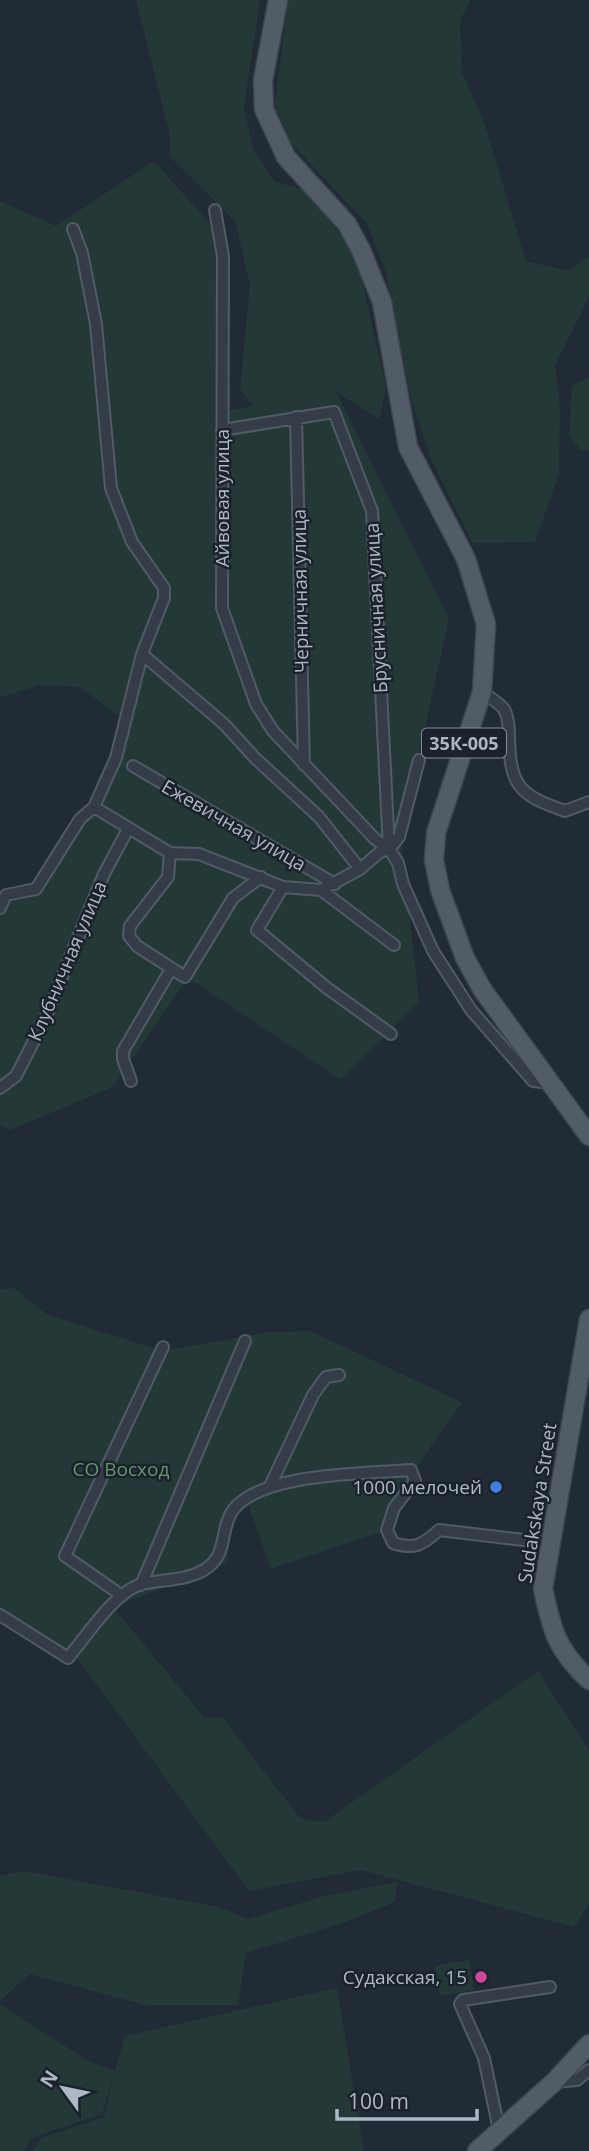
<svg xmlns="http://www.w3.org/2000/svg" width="589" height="2151" font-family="'Open Sans',sans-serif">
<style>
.green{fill:#243838}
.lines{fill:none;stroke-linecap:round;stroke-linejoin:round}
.minor-casing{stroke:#515b65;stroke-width:14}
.primary-casing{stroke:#3d4650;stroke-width:21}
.minor{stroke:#343d47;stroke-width:10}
.primary{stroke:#525c67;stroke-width:18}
.shop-dot{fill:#3f7fe0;stroke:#1a222b;stroke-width:2.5}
.hotel-dot{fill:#d1479c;stroke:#1a222b;stroke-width:2.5}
.labels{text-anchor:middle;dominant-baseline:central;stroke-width:5;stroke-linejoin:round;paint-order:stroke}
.shield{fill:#1a222b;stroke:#828b96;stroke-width:2}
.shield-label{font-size:18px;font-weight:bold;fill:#aeb8c4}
.street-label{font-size:19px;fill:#aeb8c4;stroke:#1a222b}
.park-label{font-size:19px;fill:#67936f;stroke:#1a222b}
.poi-label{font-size:19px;fill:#aeb8c4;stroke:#1a222b;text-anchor:end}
</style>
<rect width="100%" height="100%" fill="#212b36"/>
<path class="green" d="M 136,0 L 260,0 L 244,107 L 253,149 L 275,182 L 302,189 L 314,199 L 357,257 L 386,388 L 379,419 L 336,392 L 449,619 L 401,837 L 419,1002 L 341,1080 L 188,978 L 113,1087 L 10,1130 L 0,1125 L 0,891 L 41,888 L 101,800 L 129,723 L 80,687 L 41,685 L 0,697 L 0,201 L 56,226 L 154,161 L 219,234 L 219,412 L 254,406 L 240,390 L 250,284 L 235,221 L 170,157 L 170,135 Z
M 288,0 L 471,0 L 460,20 L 462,73 L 484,122 L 526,261 L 568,271 L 589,257 L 589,297 L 555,365 L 560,408 L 559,474 L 535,542 L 473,543 L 432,461 L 411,399 L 386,273 L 368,225 L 291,143 L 275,106 Z
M 589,377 L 589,450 L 581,451 L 569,436 L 572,386 Z
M 14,1288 L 48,1315 L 163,1351 L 269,1332 L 310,1331 L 462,1402 L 392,1502 L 383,1531 L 271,1569 L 248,1504 L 233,1513 L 227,1563 L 113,1607 L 204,1717 L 223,1718 L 300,1818 L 324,1822 L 538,1671 L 589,1750 L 589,1904 L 574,1927 L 361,1870 L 249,1891 L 76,1657 L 0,1614 L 0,1290 Z
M 23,1871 L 220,1907 L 248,1919 L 324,1896 L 397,1882 L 395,1902 L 340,1924 L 246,1953 L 238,2005 L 145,2005 L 30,1974 L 0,2001 L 0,1876 Z
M 469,1960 L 474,1990 L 440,1996 L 435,1966 Z
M 337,1988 L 364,2151 L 33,2151 L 41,2138 L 104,2117 L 114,2074 L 102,2114 L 31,2138 L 24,2151 L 0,2151 L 0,2004 L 88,2061 L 115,2071 L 125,2036 Z"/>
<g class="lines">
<g class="minor-casing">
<path id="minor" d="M 215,210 L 223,256 L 222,608 L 256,704 L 273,731 L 375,839 L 389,849
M 73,229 L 82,253 L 96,324 L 111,488 L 132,542 L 164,588 L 164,598 L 142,654 L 224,724 L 255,758 L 319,817 L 360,869 L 380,852 L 389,849 L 398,863 L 403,884 L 433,951 L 471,1010 L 533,1081 L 550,1083
M 296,417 L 304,765
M 222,430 L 334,412 L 372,511 L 389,849
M 482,692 C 489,697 498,702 504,709 C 508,716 509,728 509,736 C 510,785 518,795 565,811 L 589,802
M 133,766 L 335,884
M 94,807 L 170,853 L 199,854 L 283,887 L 321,890 L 360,869
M 389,849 L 399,837 L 419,760
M 170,853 L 168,877 L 130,926 L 129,936 L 137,946 L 185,977 L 233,898 L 261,877
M 283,887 L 257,930 L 327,988 L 391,1034
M 321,890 L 394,945
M 0,908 L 6,895 L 36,889 L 80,819 L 94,807 L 116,758 L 142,654
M 131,1081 L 123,1059 L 123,1051 L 171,969
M 0,1088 L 16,1076 L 44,1021 L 104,874 L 128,829
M 270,1486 L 313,1395 L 326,1377 L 339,1375
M 141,1585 L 245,1341
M 121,1595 L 65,1556 L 163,1347
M 0,1615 L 68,1658 C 86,1637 115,1591 142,1584 C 163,1579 185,1581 204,1570 C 229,1555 219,1530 233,1510 C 262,1472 366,1474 411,1470 L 415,1481 L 394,1508 L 387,1530 L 393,1543 C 414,1550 423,1545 439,1530 L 549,1543
M 554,2082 L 577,2080 L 589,2070
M 499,2130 L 484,2058 L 460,2004 L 463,2000 L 550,1987"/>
</g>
<g class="primary-casing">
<path id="primary" d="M 278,0 L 263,80 L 264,109 L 286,157 L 347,224 L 361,250 L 382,302 L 408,447 L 466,559 L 486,624 L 482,692 L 436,833 L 434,860 L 440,890 L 465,958 L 482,989 L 589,1136
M 589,1319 L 543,1589 C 552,1631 557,1650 589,1680
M 477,2151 L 554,2082 L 589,2044"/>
</g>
<use href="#minor" class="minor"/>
<use href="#primary" class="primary"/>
</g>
<circle class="shop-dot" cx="496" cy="1487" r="7"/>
<circle class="hotel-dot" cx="481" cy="1977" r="7"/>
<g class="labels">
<rect class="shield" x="422" y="728.5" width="84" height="29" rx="5"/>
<g class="shield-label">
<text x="464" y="743">35К-005</text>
</g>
<g class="street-label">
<text transform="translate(222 498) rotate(-90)">Айвовая улица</text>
<text transform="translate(300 591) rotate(-91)">Черничная улица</text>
<text transform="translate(376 608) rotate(-93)">Брусничная улица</text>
<text transform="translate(234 825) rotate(30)">Ежевичная улица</text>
<text transform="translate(67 961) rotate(-67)">Клубничная улица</text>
<text transform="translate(537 1503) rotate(-81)">Sudakskaya Street</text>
</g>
<g class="park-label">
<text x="121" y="1469">СО Восход</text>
</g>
<g class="poi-label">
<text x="482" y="1487">1000 мелочей</text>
<text x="467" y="1977">Судакская, 15</text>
</g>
</g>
<g transform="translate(63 2088) rotate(303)" stroke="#1a222b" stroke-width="5" paint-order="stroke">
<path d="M0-5L12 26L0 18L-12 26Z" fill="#aeb8c4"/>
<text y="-10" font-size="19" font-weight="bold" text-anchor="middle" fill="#aeb8c4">N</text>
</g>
<path d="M337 2109v10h140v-10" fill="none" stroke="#aeb8c4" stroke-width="3.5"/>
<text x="348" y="2109" font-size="21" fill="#aeb8c4" stroke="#1a222b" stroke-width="5" paint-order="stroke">100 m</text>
</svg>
